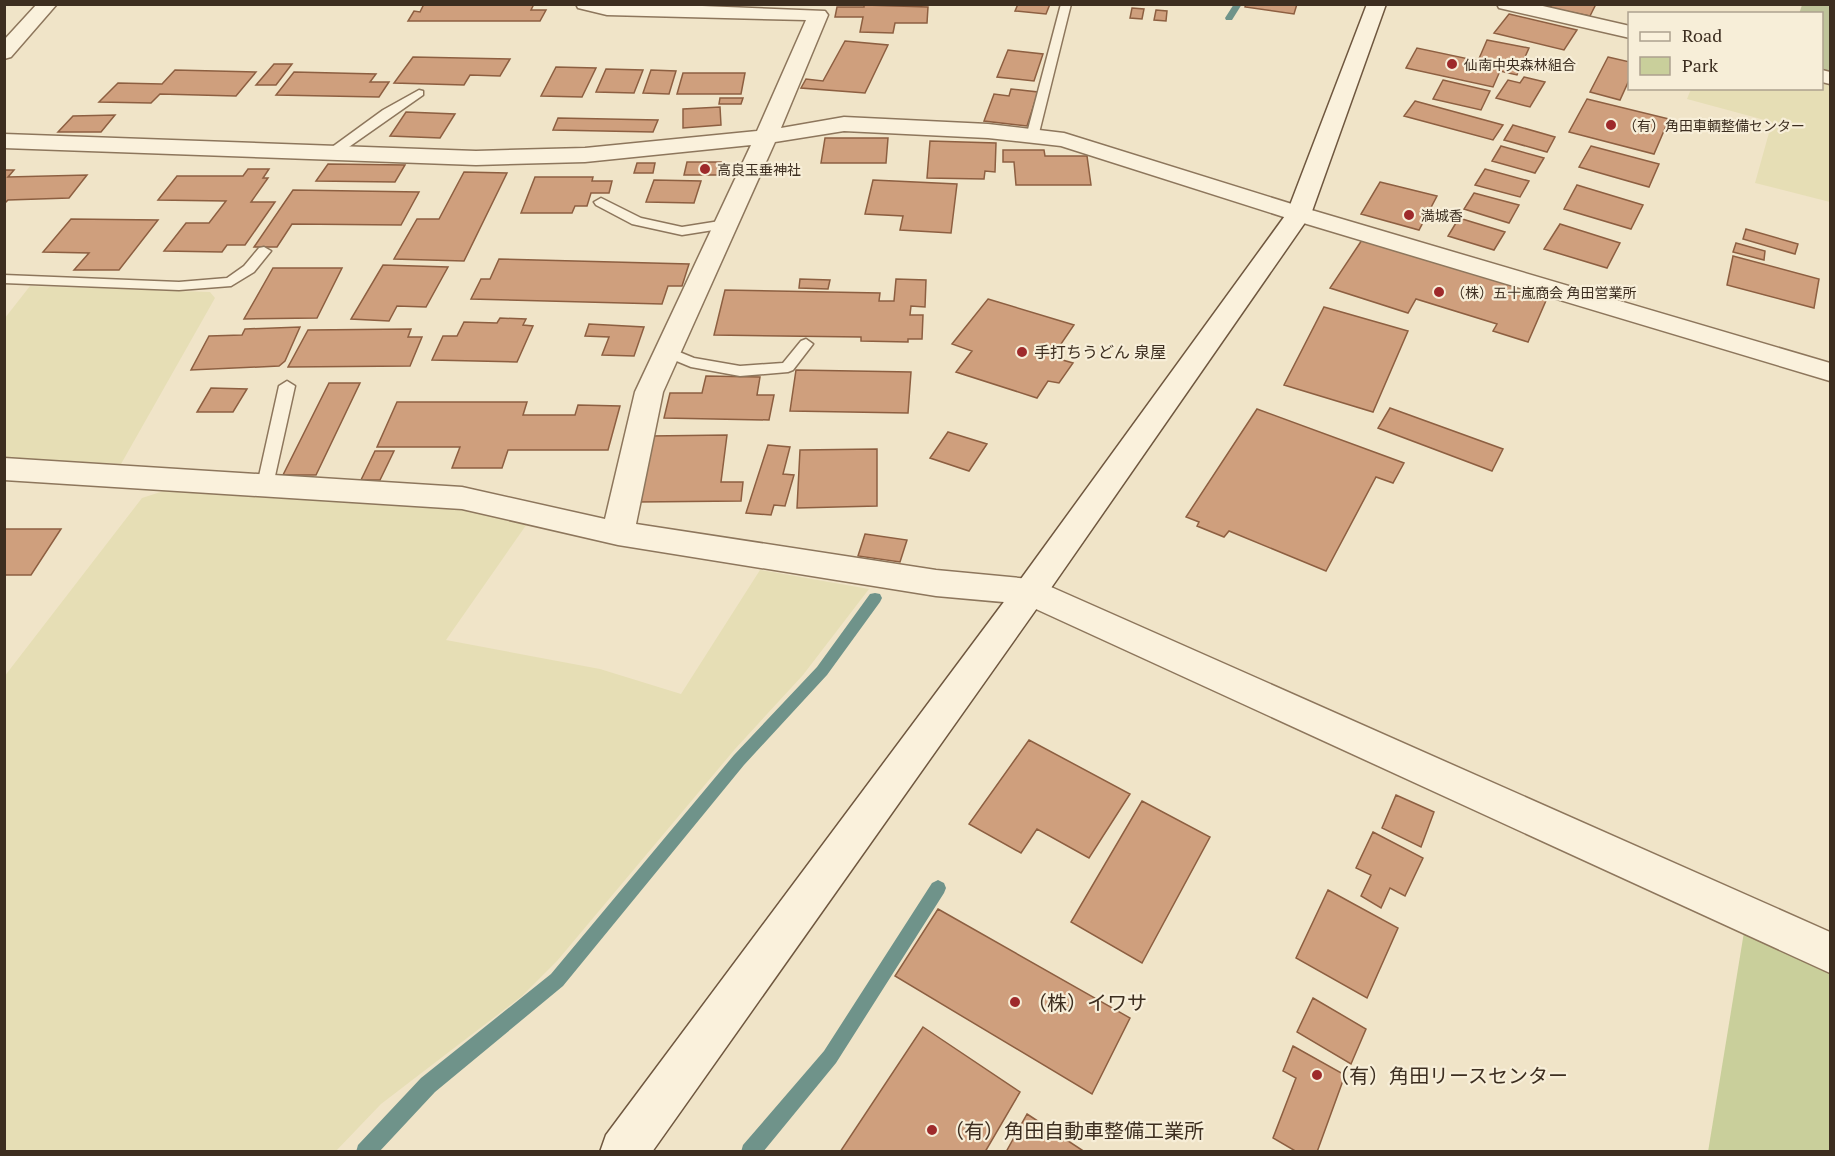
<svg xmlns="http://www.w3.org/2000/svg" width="1835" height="1156" font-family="'PT Serif','Noto Sans JP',serif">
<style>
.farmland{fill:#e6deb5}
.green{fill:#c9cf9b}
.cemetery{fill:#bfc49a}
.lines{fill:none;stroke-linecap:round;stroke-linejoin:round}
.stream{fill:#6f938a;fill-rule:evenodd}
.building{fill:#cf9f7d;stroke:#8d5f41;stroke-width:1.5}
.lane-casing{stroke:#8d765c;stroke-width:3}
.street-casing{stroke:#8d765c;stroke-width:3}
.secondary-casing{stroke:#6f573f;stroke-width:3}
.lane{fill:#faf1dc;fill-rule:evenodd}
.street{fill:#faf1dc;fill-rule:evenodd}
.secondary{fill:#faf1dc;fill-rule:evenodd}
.poi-dot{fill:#9e2a2b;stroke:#f7eed8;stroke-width:2}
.labels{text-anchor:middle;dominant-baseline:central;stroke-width:4.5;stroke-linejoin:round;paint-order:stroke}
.far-poi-label{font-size:14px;fill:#3d2e20;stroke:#f7eed8;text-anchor:start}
.poi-label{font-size:16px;fill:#3d2e20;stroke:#f7eed8;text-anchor:start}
.near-poi-label{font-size:20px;fill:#3d2e20;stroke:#f7eed8;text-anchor:start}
</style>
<rect width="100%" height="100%" fill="#f0e4c8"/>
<path class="farmland" d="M 1822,81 L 1830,82 L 1830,202 L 1755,183 L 1772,122 L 1687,99 L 1691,89 L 1822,88 Z
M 30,286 L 210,292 L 215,298 L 121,464 L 5,458 L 5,318 Z
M 173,488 L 453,505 L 529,521 L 446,640 L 600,669 L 681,694 L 760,570 L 869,589 L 803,675 L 735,749 L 557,961 L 522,996 L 381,1104 L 336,1151 L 5,1151 L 4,677 L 142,498 Z"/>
<path class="green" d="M 1744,932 L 1830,971 L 1830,1151 L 1708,1152 Z"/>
<path class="cemetery" d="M 1802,5 L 1830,5 L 1830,74 L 1822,72 L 1822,14 L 1799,14 Z"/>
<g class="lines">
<path class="stream" d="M 1234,4 L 1242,4 L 1232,20 L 1226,20 L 1225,18 Z
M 875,593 L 880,594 L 882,598 L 880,602 L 827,675 L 744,765 L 563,986 L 435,1092 L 379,1152 L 356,1152 L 358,1145 L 421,1078 L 551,974 L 734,755 L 817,667 L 870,594 Z
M 938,880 L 944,883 L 946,888 L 944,893 L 836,1063 L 763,1152 L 741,1152 L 743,1145 L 824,1051 L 932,883 Z"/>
</g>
<path class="building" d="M 424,4 L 534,4 L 531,10 L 546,10 L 540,21 L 408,21 L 414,11 L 420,12 Z
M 1018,4 L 1050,4 L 1046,14 L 1015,11 Z
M 1246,4 L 1297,4 L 1294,14 L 1245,7 Z
M 1552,4 L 1596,4 L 1590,16 L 1550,8 Z
M 864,5 L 928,7 L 927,23 L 895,23 L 893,33 L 860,32 L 863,17 L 835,17 L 837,7 L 864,7 Z
M 1132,8 L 1144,9 L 1142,19 L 1130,18 Z
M 1156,10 L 1167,11 L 1166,21 L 1154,20 Z
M 1509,14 L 1577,30 L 1564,50 L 1494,33 Z
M 1487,40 L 1529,48 L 1517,75 L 1500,71 L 1493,87 L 1406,68 L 1417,48 L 1478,61 Z
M 845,41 L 888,45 L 865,93 L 801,88 L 806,79 L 823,81 Z
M 1008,50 L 1043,54 L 1034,81 L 997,77 Z
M 413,57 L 510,59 L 500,76 L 470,75 L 464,85 L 394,83 Z
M 1608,57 L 1630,62 L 1630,78 L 1620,100 L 1590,92 Z
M 274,64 L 292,64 L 276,85 L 256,85 Z
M 556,67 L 596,68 L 582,97 L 541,96 Z
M 606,69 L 643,70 L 634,93 L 596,92 Z
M 175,70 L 256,72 L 236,96 L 160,94 L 151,103 L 99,102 L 118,83 L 162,84 Z
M 651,70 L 676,71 L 669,94 L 643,93 Z
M 294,72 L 376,74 L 370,82 L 389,82 L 379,97 L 276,95 Z
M 683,73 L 745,73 L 741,94 L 677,94 Z
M 1524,77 L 1545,82 L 1530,107 L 1496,98 L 1508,80 L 1520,83 Z
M 1443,80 L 1490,91 L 1481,110 L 1433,99 Z
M 1011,89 L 1038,92 L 1027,126 L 984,121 L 994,94 L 1009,96 Z
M 720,98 L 743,98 L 741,104 L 719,104 Z
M 1587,99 L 1669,119 L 1654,154 L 1569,132 Z
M 1415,101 L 1503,125 L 1493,140 L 1404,116 Z
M 720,107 L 721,125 L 683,128 L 683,109 Z
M 406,112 L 455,114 L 440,138 L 390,136 Z
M 115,115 L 101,132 L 58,132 L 73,116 Z
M 558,118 L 658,120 L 653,132 L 553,130 Z
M 1513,125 L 1555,137 L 1547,152 L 1504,140 Z
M 825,138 L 888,138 L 886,163 L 821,163 Z
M 930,141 L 996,143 L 995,172 L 985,171 L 984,179 L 927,178 Z
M 1501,146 L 1544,158 L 1535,173 L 1492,161 Z
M 1591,146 L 1659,164 L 1649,187 L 1579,167 Z
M 1003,150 L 1044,150 L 1045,156 L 1087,156 L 1091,185 L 1016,185 L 1014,162 L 1003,162 Z
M 687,162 L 725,162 L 724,175 L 684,175 Z
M 637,163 L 655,163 L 653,173 L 634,173 Z
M 328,164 L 405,165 L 395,182 L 316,181 Z
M 248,169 L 269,169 L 263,178 L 268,178 L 251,202 L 275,202 L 245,245 L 227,245 L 222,252 L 164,251 L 186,223 L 209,223 L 226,201 L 158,200 L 177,176 L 243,176 Z
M 1485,169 L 1529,181 L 1520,197 L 1475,185 Z
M 4,170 L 14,170 L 8,177 L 87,175 L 69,198 L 8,200 L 4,204 Z
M 464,172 L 507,173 L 464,261 L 394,259 L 417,219 L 439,219 Z
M 535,177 L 593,177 L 592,181 L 612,181 L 609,193 L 591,193 L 587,206 L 575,206 L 572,213 L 521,213 Z
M 654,180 L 701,181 L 694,203 L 646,202 Z
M 873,180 L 957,184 L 951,233 L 900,230 L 903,216 L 865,214 Z
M 1380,182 L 1437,196 L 1419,230 L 1361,214 Z
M 1577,185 L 1643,205 L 1631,229 L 1564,209 Z
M 293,190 L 419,192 L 401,225 L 292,224 L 277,247 L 254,247 Z
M 1474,193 L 1519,205 L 1509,223 L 1464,209 Z
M 1459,218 L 1505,232 L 1494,250 L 1448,236 Z
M 71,219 L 158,220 L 119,270 L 74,270 L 89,253 L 43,252 Z
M 1560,224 L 1620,243 L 1607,268 L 1544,249 Z
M 1746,229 L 1798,244 L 1795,254 L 1743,239 Z
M 1362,240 L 1548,296 L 1528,342 L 1493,331 L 1497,324 L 1416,299 L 1408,313 L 1330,288 Z
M 1736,243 L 1765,251 L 1764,260 L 1733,252 Z
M 1733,256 L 1819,279 L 1814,308 L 1727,285 Z
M 499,259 L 689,264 L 682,286 L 668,286 L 662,304 L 471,299 L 481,279 L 490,279 Z
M 383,265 L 448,267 L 426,307 L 397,306 L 389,321 L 351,319 Z
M 273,268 L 342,268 L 317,318 L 244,319 Z
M 800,279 L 830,280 L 828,289 L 799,288 Z
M 896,279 L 926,280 L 925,307 L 911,306 L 910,315 L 923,315 L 922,339 L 908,339 L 908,342 L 861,341 L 861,337 L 714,335 L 725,290 L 880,293 L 879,301 L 894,301 Z
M 988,299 L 1074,325 L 1052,357 L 1073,363 L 1059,383 L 1048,381 L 1037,398 L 956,372 L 972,351 L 952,344 Z
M 1324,307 L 1408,331 L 1373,412 L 1284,385 Z
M 500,318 L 526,319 L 523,325 L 533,326 L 517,362 L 432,360 L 443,336 L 457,336 L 464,322 L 497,323 Z
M 589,324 L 644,327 L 634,356 L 602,355 L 609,337 L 585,336 Z
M 300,327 L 285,361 L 279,366 L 191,370 L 209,336 L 242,335 L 245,329 Z
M 411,329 L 408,337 L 422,337 L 410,366 L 288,367 L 308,330 Z
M 796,370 L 911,372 L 908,413 L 790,411 Z
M 706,376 L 760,377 L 757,395 L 774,395 L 769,420 L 664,418 L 670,393 L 702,393 Z
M 329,383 L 360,383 L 316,475 L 283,475 Z
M 211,388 L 247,389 L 233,412 L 197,412 Z
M 397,402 L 527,402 L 523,415 L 575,415 L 578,405 L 620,406 L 608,450 L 508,450 L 502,468 L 452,468 L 460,447 L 377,447 Z
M 1390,408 L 1503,449 L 1492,471 L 1378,428 Z
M 1257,409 L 1404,463 L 1393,483 L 1376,477 L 1326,571 L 1229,531 L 1224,537 L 1197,526 L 1199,522 L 1186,517 Z
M 948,432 L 987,444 L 969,471 L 930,458 Z
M 727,435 L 721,482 L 743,482 L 741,501 L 637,502 L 650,436 Z
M 768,445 L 790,447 L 783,474 L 794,475 L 785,506 L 774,505 L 771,515 L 746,513 Z
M 877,449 L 877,506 L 797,508 L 800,450 Z
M 375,451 L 394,451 L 380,480 L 361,480 Z
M 4,529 L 61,529 L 31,575 L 4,575 Z
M 865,534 L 907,540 L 900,562 L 858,556 Z
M 1029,740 L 1130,794 L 1089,858 L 1037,829 L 1021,853 L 969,824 Z
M 1396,795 L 1434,812 L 1421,847 L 1382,828 Z
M 1142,801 L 1210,837 L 1142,963 L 1071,922 Z
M 1373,832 L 1423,858 L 1405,896 L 1390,888 L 1381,908 L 1361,896 L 1371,875 L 1356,868 Z
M 1328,890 L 1398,928 L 1367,998 L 1296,958 Z
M 938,909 L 1130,1018 L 1092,1094 L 895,976 Z
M 1313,998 L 1366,1029 L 1351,1064 L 1297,1032 Z
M 923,1027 L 1020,1092 L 985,1152 L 840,1152 Z
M 1293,1046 L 1345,1075 L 1317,1152 L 1297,1152 L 1273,1138 L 1296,1078 L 1283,1071 Z
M 1027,1114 L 1085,1152 L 1006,1152 Z"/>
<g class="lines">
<g class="lane-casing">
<path id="lane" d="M 1061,4 L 1071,4 L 1038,137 L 1032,141 L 1026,137 Z
M 419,90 L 423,91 L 423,95 L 336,156 L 328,156 L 326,153 L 328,150 L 383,110 Z
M 601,198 L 641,218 L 682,227 L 726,220 L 733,224 L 726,228 L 682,235 L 632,224 L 596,205 L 594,202 Z
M 264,247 L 271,251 L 254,272 L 231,286 L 179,290 L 4,283 L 4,275 L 179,282 L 227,278 L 244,266 L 259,248 Z
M 806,339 L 813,344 L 793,370 L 788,372 L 740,376 L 691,367 L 662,355 L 659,352 L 667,347 L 694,358 L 740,366 L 783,363 L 801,341 Z
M 287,381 L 295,386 L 273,485 L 271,489 L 259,489 L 257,485 L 279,386 Z"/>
</g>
<g class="street-casing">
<path id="street" d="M 37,4 L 57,4 L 11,57 L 4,59 L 4,40 Z
M 576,4 L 653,4 L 825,11 L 828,15 L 781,128 L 844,117 L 988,124 L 1064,133 L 1308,209 L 1830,363 L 1830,381 L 1290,219 L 1061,146 L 988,138 L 844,131 L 775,142 L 663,392 L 636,524 L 936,570 L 1030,579 L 1042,583 L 1830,932 L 1830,973 L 1025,604 L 936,596 L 618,545 L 462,509 L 4,480 L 4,458 L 462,487 L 605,519 L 635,392 L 751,145 L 585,162 L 476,165 L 4,148 L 4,134 L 476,151 L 585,148 L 757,131 L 806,20 L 607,15 L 578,8 Z
M 1497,4 L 1534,4 L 1630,26 L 1630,38 L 1499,8 Z
M 1822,70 L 1830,72 L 1830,84 L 1822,82 Z"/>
</g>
<g class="secondary-casing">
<path id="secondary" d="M 1367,4 L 1386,4 L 1311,214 L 1042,601 L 652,1152 L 600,1152 L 606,1135 L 1018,583 L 1287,213 Z"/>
</g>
<use href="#lane" class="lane"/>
<use href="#street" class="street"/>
<use href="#secondary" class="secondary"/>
</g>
<g class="poi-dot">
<circle cx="1452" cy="64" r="6"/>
<circle cx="1611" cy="125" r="6"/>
<circle cx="705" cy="169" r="6"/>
<circle cx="1409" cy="215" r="6"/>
<circle cx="1439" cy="292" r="6"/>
<circle cx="1022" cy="352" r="6"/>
<circle cx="1015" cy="1002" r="6"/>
<circle cx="1317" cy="1075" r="6"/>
<circle cx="932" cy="1130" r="6"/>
</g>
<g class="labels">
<g class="far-poi-label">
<text x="1464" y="64">仙南中央森林組合</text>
<text x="1623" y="125">（有）角田車輌整備センター</text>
<text x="717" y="169">高良玉垂神社</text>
<text x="1421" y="215">満城香</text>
<text x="1451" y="292">（株）五十嵐商会 角田営業所</text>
</g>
<g class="poi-label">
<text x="1034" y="352">手打ちうどん 泉屋</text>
</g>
<g class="near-poi-label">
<text x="1027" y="1002">（株）イワサ</text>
<text x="1329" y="1075">（有）角田リースセンター</text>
<text x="944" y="1130">（有）角田自動車整備工業所</text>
</g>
</g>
<rect width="1835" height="1156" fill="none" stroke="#3d2e20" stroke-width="12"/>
<rect x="1628" y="12" width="195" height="78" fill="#f7eed8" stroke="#ada18e" stroke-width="1.5"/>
<rect x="1640" y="32" width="30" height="9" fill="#faf1dc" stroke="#ada18e" stroke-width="1.5"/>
<text x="1682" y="42" font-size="18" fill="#3d2e20">Road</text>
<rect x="1640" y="57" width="30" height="18" fill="#c9cf9b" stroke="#ada18e" stroke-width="1.5"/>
<text x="1682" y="72" font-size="18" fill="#3d2e20">Park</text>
</svg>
